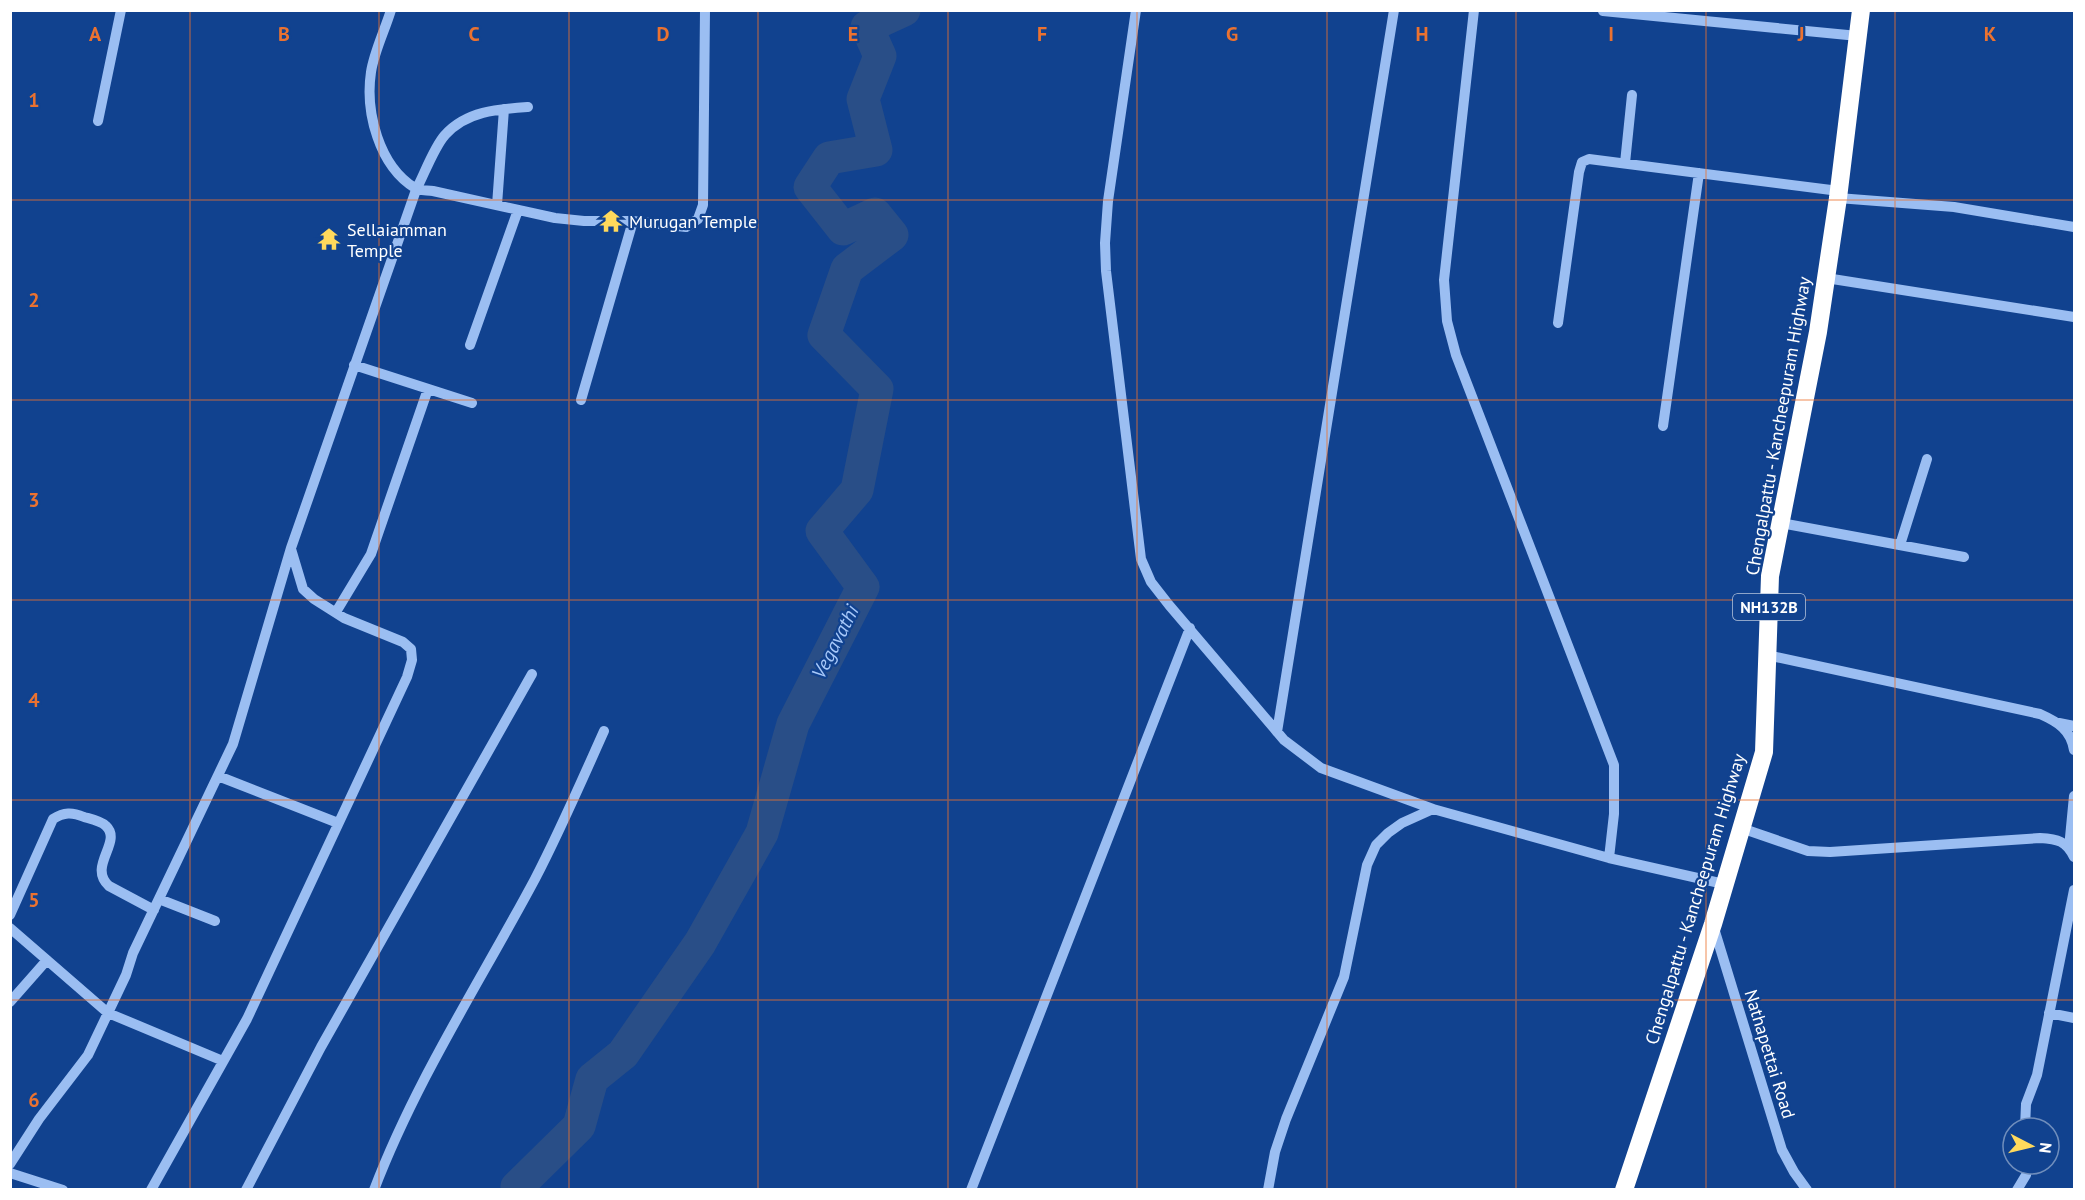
<svg xmlns="http://www.w3.org/2000/svg" width="2085" height="1200" font-family="'PT Sans',sans-serif">
<style>
.lines{fill:none;stroke-linecap:round;stroke-linejoin:round}
.river{stroke:#294e87;stroke-width:33}
.minor{stroke:#9bbef2;stroke-width:10}
.highway{stroke:#fff;stroke-width:18}
.grid{fill:none;stroke:#eb7230;stroke-width:1.5;stroke-opacity:0.55}
.labels{text-anchor:middle;dominant-baseline:central;stroke-width:4.5;stroke-linejoin:round;paint-order:stroke}
.shield{fill:#11428f;stroke:#b8c6dd;stroke-width:1.5}
.shield-label{font-size:16px;font-weight:bold;fill:#fff}
.poi-label{font-size:18px;fill:#fff;stroke:#11428f;text-anchor:start}
.street-label{font-size:18px;fill:#fff;stroke:#11428f}
.water-label{font-size:20px;font-style:italic;fill:#a7c8f9;stroke:#11428f}
.grid-label{font-size:20px;text-anchor:middle;font-weight:bold;fill:#eb7230;stroke:#11428f;stroke-width:4.5;stroke-linejoin:round;paint-order:stroke}
</style>
<rect width="100%" height="100%" fill="#11428f"/>
<g class="lines">
<path class="river" d="M 518,1190 L 517,1187 L 579,1126 L 592,1079 L 623,1054 L 700,943 L 762,833 L 793,724 L 863,587 L 822,531 L 857,490 L 877,389 L 824,335 L 847,269 L 892,235 L 875,214 L 843,229 L 810,187 L 829,158 L 876,150 L 863,99 L 880,56 L 867,27 L 904,10"/>
<path class="minor" d="M 391,10 C 385,30 374,52 371,72 C 365,112 379,166 415,188 C 419,191 427,190 433,191 L 555,218 L 584,221 L 633,221 L 686,227 L 698,219 L 703,205 L 705,10
M 1136,10 L 1108,201 L 1105,243 L 1106,271 L 1141,559 L 1151,582 L 1169,605 L 1284,740 L 1321,768 L 1433,809
M 1474,10 L 1444,280 L 1447,321 L 1456,355 L 1614,765 L 1614,814 L 1609,858
M 1603,11 L 1858,36
M 98,121 L 121,10
M 1625,163 L 1632,95
M 1838,198 L 1954,207 L 2074,227
M 497,205 L 504,109
M 1826,278 L 2074,317
M 1558,323 L 1579,172 L 1582,162 L 1589,159 L 1839,191
M 470,345 L 518,210
M 354,365 L 472,403
M 581,400 L 633,221
M 1663,426 L 1699,173
M 1781,523 L 1964,557
M 1900,545 L 1927,459
M 336,612 L 371,554 L 428,389
M 1767,655 L 2040,714 C 2058,722 2071,730 2074,750
M 2059,723 L 2074,726
M 1277,732 L 1394,10
M 218,776 L 338,823
M 1741,828 L 1808,851 L 1830,852 L 2040,838 C 2058,839 2066,841 2074,857
M 2069,848 L 2074,796
M 159,899 L 215,921
M 10,915 L 53,819 C 64,812 72,812 84,817 C 91,819 101,821 106,826 C 123,842 87,866 109,886 L 154,910
M 1713,925 L 1782,1150 L 1794,1172 L 1807,1190
M 10,928 L 108,1013 L 223,1061
M 10,1002 L 47,960
M 2049,1013 L 2074,1018
M 2025,1128 L 2026,1104 L 2037,1075 L 2074,890
M 10,1164 L 39,1119 L 88,1055 L 126,975 L 133,953 L 233,744 L 291,548 L 416,190 C 424,175 434,147 445,135 C 466,111 498,109 528,107
M 10,1173 L 63,1190
M 151,1190 L 247,1019 L 407,677 L 412,660 L 411,649 L 403,642 L 344,618 L 314,599 L 303,589 L 291,549
M 246,1190 L 321,1047 L 532,674
M 374,1190 C 416,1080 480,982 535,879 C 560,831 582,780 604,731
M 971,1190 L 1190,628
M 1268,1190 L 1275,1152 L 1286,1119 L 1344,977 L 1367,865 L 1376,845 L 1388,833 L 1402,823 L 1433,809 L 1609,858 L 1724,884
M 2017,1190 L 2026,1175 L 2028,1164"/>
<path class="highway" d="M 1624,1190 L 1713,924 L 1764,752 L 1770,576 L 1818,332 L 1838,198 L 1861,10"/>
</g>
<path class="grid" d="M 190,10 L 190,1190M 379,10 L 379,1190M 569,10 L 569,1190M 758,10 L 758,1190M 948,10 L 948,1190M 1137,10 L 1137,1190M 1327,10 L 1327,1190M 1516,10 L 1516,1190M 1706,10 L 1706,1190M 1895,10 L 1895,1190M 10,200 L 2074,200M 10,400 L 2074,400M 10,600 L 2074,600M 10,800 L 2074,800M 10,1000 L 2074,1000"/>
<defs>
<g id="temple-bare" transform="scale(1.8)"><path d="M0-6L5-2H3V0L6.5 2.5H4V6H1.5V3h-3V6H-4V2.5H-6.5L-3 0V-2H-5Z" fill="#ffd95c" stroke="#11428f" stroke-width="2.5" paint-order="stroke"/></g>
</defs>
<g fill-rule="evenodd">
<use href="#temple-bare" x="611" y="221"/>
<use href="#temple-bare" x="329" y="239"/>
</g>
<g class="labels">
<rect class="shield" x="1733" y="594" width="72" height="26" rx="4.5"/>
<g class="shield-label">
<text x="1769" y="607">NH132B</text>
</g>
<g class="poi-label">
<text x="629" y="221">Murugan Temple</text>
<text x="347" y="229">Sellaiamman<tspan x="347" dy="21">Temple</tspan></text>
</g>
<g class="street-label">
<text transform="translate(1778 426) rotate(-80)">Chengalpattu - Kancheepuram Highway</text>
<text transform="translate(1695 899) rotate(-73)">Chengalpattu - Kancheepuram Highway</text>
<text transform="translate(1770 1054) rotate(73)">Nathapettai Road</text>
</g>
<g class="water-label">
<text transform="translate(835 642) rotate(-63)">Vegavathi</text>
</g>
</g>
<g class="grid-label">
<text x="95" y="41">A</text>
<text x="284" y="41">B</text>
<text x="474" y="41">C</text>
<text x="663" y="41">D</text>
<text x="853" y="41">E</text>
<text x="1042" y="41">F</text>
<text x="1232" y="41">G</text>
<text x="1422" y="41">H</text>
<text x="1611" y="41">I</text>
<text x="1801" y="41">J</text>
<text x="1990" y="41">K</text>
<text x="34" y="107">1</text>
<text x="34" y="307">2</text>
<text x="34" y="507">3</text>
<text x="34" y="707">4</text>
<text x="34" y="907">5</text>
<text x="34" y="1107">6</text>
</g>
<rect width="2085" height="1200" fill="none" stroke="#ffffff" stroke-width="24"/>
<g transform="translate(2031 1146) rotate(97)"><circle r="28" fill="#11428f" stroke="#708ebc" stroke-width="1.5"/>
<path d="M0-4.5L10 22L0 15L-10 22Z" fill="#ffd95c"/>
<text y="-9" font-size="16" font-weight="bold" text-anchor="middle" fill="#ffffff">N</text>
</g>
</svg>
